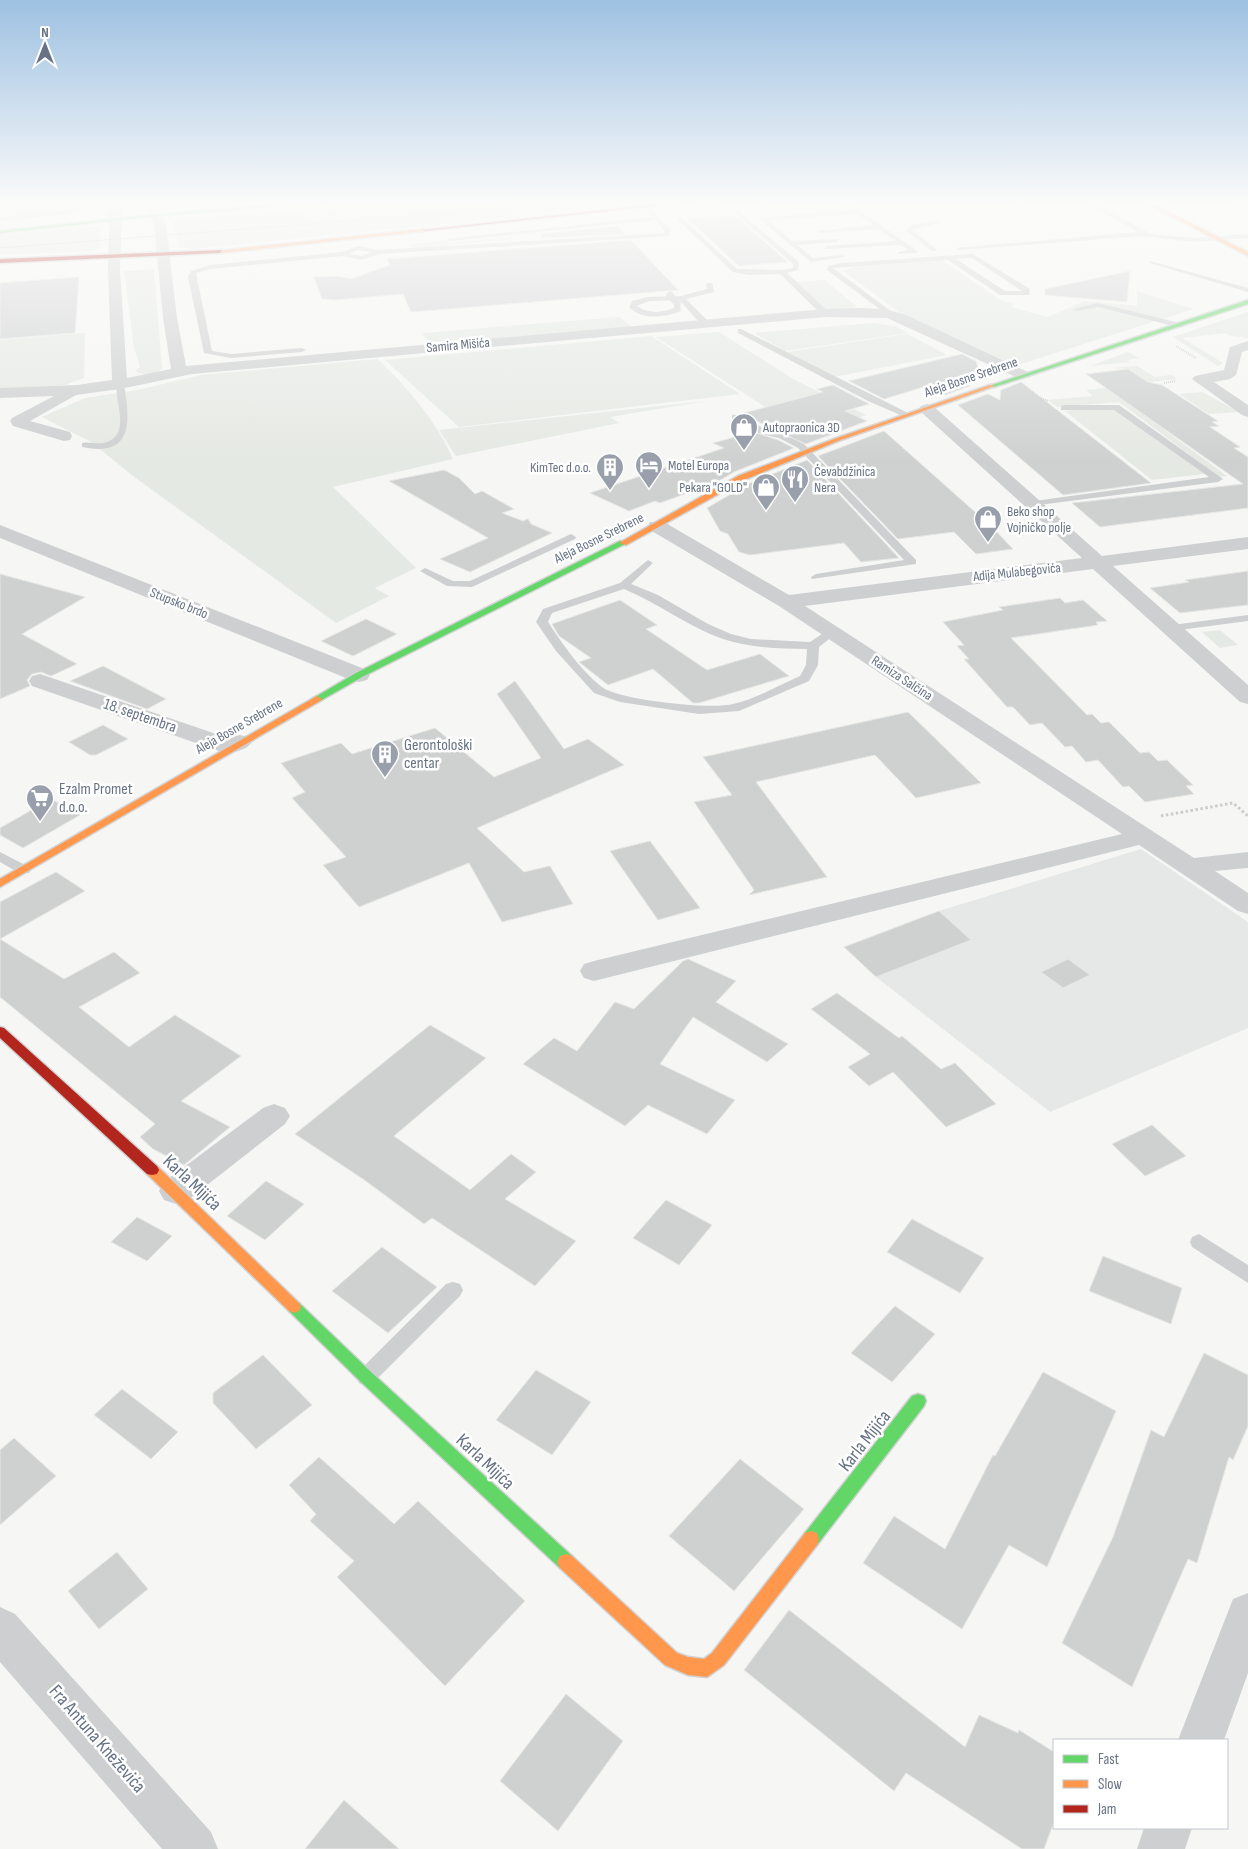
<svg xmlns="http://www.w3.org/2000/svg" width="1248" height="1849" font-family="'Sofia Sans Condensed',sans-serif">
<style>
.built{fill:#e6e7e7}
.green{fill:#e5e9e3}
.building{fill:#cfd1d1;stroke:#e6e6e5}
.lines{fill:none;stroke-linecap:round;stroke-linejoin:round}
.fast-casing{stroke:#d2d2d3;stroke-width:3}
.slow-casing{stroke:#d2d2d3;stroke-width:3}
.jam-casing{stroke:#d2d2d3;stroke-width:3}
.path-far2{stroke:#cccccd;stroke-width:1;stroke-dasharray:1 1;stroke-linecap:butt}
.path-far1{stroke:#cccccd;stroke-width:2;stroke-dasharray:1 1;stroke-linecap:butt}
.path{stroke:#cccccd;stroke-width:3;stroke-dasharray:2.5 2.5;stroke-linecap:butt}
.lane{fill:#cecfd0;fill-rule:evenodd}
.street{fill:#cecfd0;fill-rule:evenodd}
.fast{fill:#63d668;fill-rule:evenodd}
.slow{fill:#ff974d;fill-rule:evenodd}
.jam{fill:#b3261e;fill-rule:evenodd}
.tram{stroke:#c4c5c5;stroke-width:1}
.lane-bridge{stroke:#cecfd0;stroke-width:7}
.labels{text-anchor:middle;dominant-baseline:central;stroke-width:5;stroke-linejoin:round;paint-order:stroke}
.far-street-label{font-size:14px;fill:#677284;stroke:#fff}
.far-poi-label{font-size:14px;fill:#677284;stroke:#fff;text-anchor:start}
.street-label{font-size:16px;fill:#677284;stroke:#fff}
.poi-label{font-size:16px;fill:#677284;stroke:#fff;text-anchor:start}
.near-street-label{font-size:19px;fill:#677284;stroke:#fff}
</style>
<rect width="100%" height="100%" fill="#f6f6f5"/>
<path class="built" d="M 0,203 L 237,203 L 104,216 L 103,208 L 0,218 Z
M 1141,849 L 1248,922 L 1248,1028 L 1050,1112 L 876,977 L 970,940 L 939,911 Z"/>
<path class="green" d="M 387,203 L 649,203 L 192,249 L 179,247 L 173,222 L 183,218 Z
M 89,226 L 101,228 L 100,248 L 93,251 L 0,255 L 0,235 Z
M 511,237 L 513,239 L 417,248 L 409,246 L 413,244 L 449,240 L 448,243 Z
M 942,260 L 1000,300 L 1014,304 L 1011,307 L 1048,317 L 1085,301 L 1137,306 L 1137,291 L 1193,309 L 1021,364 L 1011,363 L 903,315 L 843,271 L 853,267 Z
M 154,269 L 162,369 C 156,375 142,376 135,371 L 140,367 L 134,348 L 124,271 Z
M 825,280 L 857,307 L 824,310 L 796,282 Z
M 1248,312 L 1248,339 C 1240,335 1233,338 1225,333 L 1182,338 L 1223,363 L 1218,366 L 1173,337 Z
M 620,317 L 631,327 L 446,343 L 427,340 L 422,333 Z
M 875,323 L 897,327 L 908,333 L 785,351 L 754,333 Z
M 719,332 L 795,380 L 866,415 L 811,436 L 656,337 Z
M 85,333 L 84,378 L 65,385 L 0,389 L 0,340 Z
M 907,334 L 947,355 L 834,377 L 787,352 Z
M 651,336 L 740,394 L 459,427 L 385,360 Z
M 1128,352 L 1139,358 L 1127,360 L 1130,362 L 1090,366 Z
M 377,359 C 405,384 438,423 453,459 L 333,487 L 416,568 L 375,588 L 389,596 L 336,623 L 133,476 L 91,442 L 42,417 L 85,398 L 138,390 L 201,375 Z
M 1137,366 L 1155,377 L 1172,375 L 1177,379 L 1149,382 L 1129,369 L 1111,368 Z
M 1116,387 L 1166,431 L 1227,476 L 1219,477 L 1119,402 L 1057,407 L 1048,400 L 1093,396 L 1086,390 Z
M 1202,392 L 1239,412 L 1209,414 L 1179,394 Z
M 706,401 L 610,417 L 619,423 L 456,456 L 439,430 Z
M 1111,407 L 1205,474 L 1152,480 L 1065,411 Z
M 1220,630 L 1238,645 L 1220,648 L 1202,632 Z"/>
<path class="building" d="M 734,215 L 740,220 L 788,262 L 739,266 L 687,218 Z
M 618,226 L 625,234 L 543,238 L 540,234 Z
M 631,240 L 678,290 L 411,312 L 403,294 L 335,300 L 322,299 L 314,277 L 337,276 L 351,279 L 390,265 L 387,259 Z
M 1130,271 L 1127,302 L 1045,295 L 1045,289 Z
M 79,277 L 75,333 L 0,339 L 0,283 Z
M 962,354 L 976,361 L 979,371 L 953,378 L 970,386 L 945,395 L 933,384 L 884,399 L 849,381 Z
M 1128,369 L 1148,382 L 1162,385 L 1218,421 L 1212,422 L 1219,426 L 1210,427 L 1240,447 L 1234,448 L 1248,457 L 1248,508 L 1100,527 L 1072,503 L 1243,484 L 1086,374 Z
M 1021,382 L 1151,483 L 1063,495 L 958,405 L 988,394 L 1000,400 L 1001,390 Z
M 833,385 L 869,404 L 845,411 L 867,421 L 806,444 L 769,428 L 744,413 L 823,392 L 817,389 Z
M 884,431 L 993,528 L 1013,549 L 976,554 L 954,532 L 898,539 L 818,456 Z
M 754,432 L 778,440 L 794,448 L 734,472 L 698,493 L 696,490 L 660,503 L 655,501 L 629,511 L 590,493 L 724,448 L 713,443 Z
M 807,460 L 899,558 L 861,562 L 844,543 L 750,555 L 739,552 L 728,534 L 720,531 L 707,508 L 748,484 Z
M 444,470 L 459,478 L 475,494 L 482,491 L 514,509 L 502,513 L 523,521 L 528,519 L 531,524 L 552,533 L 470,572 L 440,559 L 488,538 L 389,481 Z
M 1248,571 L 1248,605 L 1180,613 L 1150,588 L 1189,582 L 1185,580 Z
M 0,574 L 85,597 L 22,634 L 77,664 L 51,676 L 41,672 L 32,674 L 27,680 L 30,686 L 0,699 Z
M 1060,598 L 1065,603 L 1083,600 L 1107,621 L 1096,622 L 1098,625 L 1011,638 L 1087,715 L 1092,714 L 1101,723 L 1109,722 L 1140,753 L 1149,752 L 1158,761 L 1167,760 L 1193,785 L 1186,786 L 1194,794 L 1145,802 L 1129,786 L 1123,787 L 1098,760 L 1086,762 L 1072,746 L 1065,747 L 1042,723 L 1030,725 L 1013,707 L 1007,707 L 964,659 L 969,659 L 957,646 L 964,645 L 943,622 L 1003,610 L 999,607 Z
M 620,600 L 657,625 L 646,629 L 707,670 L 760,654 L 789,676 L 699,703 L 693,703 L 653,669 L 608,685 L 579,662 L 591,658 L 559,636 L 552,624 Z
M 366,619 L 397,634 L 353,656 L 321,641 Z
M 103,666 L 166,699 L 147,709 L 70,681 Z
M 515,681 L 564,749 L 588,739 L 624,765 L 477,828 L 524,872 L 550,866 L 573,904 L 502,922 L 469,863 L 359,907 L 323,865 L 346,857 L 292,798 L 305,792 L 281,763 L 341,743 L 352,754 L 435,728 L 494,777 L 541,758 L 497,694 Z
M 908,712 L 981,783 L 916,798 L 875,755 L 756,782 L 827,877 L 749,895 L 754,890 L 694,802 L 732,795 L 703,757 Z
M 103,725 L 128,739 L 96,755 L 90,755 L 69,742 Z
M 51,799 L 80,815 L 23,848 L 0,835 L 0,828 Z
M 650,841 L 700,908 L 658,920 L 610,851 Z
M 56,872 L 85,891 L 0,939 L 64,979 L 114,952 L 140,973 L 79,1007 L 129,1047 L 175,1015 L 241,1056 L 181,1101 L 230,1127 L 184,1165 L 153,1149 L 140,1137 L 155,1124 L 0,997 L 0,902 Z
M 939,911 L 971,940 L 876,977 L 844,947 Z
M 688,959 L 736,981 L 716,1002 L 788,1044 L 767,1062 L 693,1017 L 660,1064 L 735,1100 L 707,1134 L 648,1105 L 625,1126 L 523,1064 L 554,1038 L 577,1051 L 615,1002 L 634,1009 L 683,961 Z
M 1068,959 L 1090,975 L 1063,988 L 1041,972 Z
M 837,993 L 899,1038 L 902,1036 L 941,1069 L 955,1063 L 996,1104 L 946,1127 L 893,1072 L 869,1086 L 848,1067 L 870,1054 L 811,1009 Z
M 430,1025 L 486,1058 L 394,1136 L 470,1190 L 511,1154 L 536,1172 L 505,1199 L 576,1241 L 535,1286 L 432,1218 L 424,1224 L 363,1179 L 295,1134 Z
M 1152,1125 L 1186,1156 L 1145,1176 L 1112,1144 Z
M 266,1181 L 304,1204 L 265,1240 L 227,1216 Z
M 666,1200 L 712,1225 L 679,1265 L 633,1238 Z
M 137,1217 L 172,1236 L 147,1261 L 111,1242 Z
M 912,1219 L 984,1258 L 960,1293 L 887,1252 Z
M 382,1247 L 437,1287 L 388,1333 L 332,1291 Z
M 1103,1256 L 1182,1288 L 1171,1324 L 1089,1291 Z
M 895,1306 L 935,1334 L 892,1382 L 851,1353 Z
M 1204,1353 L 1248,1375 L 1248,1426 L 1233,1460 L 1229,1457 L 1197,1563 L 1188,1559 L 1132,1687 L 1062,1643 L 1113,1537 L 1151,1430 L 1164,1437 Z
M 263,1355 L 312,1405 L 256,1449 L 213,1403 L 213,1393 Z
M 536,1370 L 591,1402 L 552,1455 L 496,1420 Z
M 1043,1372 L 1116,1411 L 1047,1567 L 1009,1545 L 962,1629 L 863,1563 L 894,1516 L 945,1549 L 993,1455 L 995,1456 Z
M 122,1389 L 178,1432 L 151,1459 L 94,1415 Z
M 14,1438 L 56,1476 L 0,1525 L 0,1450 Z
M 319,1457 L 394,1524 L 418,1501 L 525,1601 L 445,1686 L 337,1577 L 354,1561 L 310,1521 L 316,1514 L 289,1485 Z
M 740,1459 L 804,1509 L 734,1591 L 669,1536 Z
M 117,1552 L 148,1589 L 99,1629 L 68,1591 Z
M 789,1610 L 965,1747 L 979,1715 L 1018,1733 L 1019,1730 L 1054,1752 L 1054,1822 L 1044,1849 L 1022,1849 L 906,1773 L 894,1791 L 744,1670 Z
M 566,1694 L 623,1741 L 558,1831 L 500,1781 Z
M 344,1800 L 399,1849 L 305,1849 Z"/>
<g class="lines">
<g class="fast-casing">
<path id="fast" d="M 293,203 L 319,203 L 158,216 L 0,233 L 0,231 L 158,214 Z
M 1248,300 L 1248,304 L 994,387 L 989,386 Z
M 620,541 L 627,543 L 362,677 L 320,701 L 317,702 L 312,699 L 356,673 Z
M 294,1301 L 299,1303 L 371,1372 L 572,1556 L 575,1562 L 572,1568 L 566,1570 L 560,1568 L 361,1382 L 289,1311 L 287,1307 L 289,1303 Z
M 918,1394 L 924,1396 L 926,1401 L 924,1406 L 817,1545 L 811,1547 L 805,1545 L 803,1539 L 805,1533 L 912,1396 Z"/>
</g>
<g class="slow-casing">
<path id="slow" d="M 1145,203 L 1151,203 L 1248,252 L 1248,256 Z
M 424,229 L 426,231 L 220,253 L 217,251 Z
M 990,385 L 995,386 L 838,441 L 744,480 L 626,545 L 619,543 L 738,476 L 834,439 Z
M 317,696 L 322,699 L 320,701 L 0,887 L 0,879 Z
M 152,1165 L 157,1166 L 299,1303 L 301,1307 L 299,1311 L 294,1313 L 289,1311 L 147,1174 L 145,1170 L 147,1166 Z
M 811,1531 L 817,1533 L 819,1539 L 817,1545 L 724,1665 L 707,1677 L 688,1675 L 665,1665 L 560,1568 L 557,1562 L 560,1556 L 566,1554 L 572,1556 L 677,1653 L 688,1657 L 704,1659 L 712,1653 L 805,1533 Z"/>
</g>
<g class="jam-casing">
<path id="jam" d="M 664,203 L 683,203 L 424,231 L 422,230 Z
M 222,250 L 220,253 L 0,263 L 0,259 Z
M 0,1027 L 4,1028 L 157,1166 L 159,1170 L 157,1174 L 152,1175 L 147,1174 L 0,1038 Z"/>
</g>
<path class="path-far2" d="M 702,207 L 723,204
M 1209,210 L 1248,207
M 331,215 L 344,217"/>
<path class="path-far1" d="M 1176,346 L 1196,358
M 1164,383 L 1176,381
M 1030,394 L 1048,401"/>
<path class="path" d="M 1161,816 L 1233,803 L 1248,816"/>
<path class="lane" d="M 850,203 L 917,251 L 917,253 L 898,254 L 898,252 L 908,250 L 901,245 L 824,249 L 826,246 L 896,241 L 878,229 L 820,233 L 817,231 L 873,225 L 857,214 L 767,220 L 792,241 L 839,239 L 837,242 L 797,245 L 813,258 L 842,255 L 845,257 L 811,262 L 758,218 L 852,210 L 844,204 Z
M 1086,203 L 1094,203 L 1151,234 L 1194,238 L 1248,234 L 1248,238 L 1194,242 L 1143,236 L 959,250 L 956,248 L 1138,232 Z
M 86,204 L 88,207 L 69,214 L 0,221 L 0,217 L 68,210 Z
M 648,205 L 670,229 L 670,236 L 379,254 L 361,260 L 343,256 L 211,269 L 196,273 L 212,351 L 231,354 L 302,348 L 306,350 L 302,352 L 231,358 L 204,353 L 188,277 L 191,271 L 210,265 L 342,252 L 358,246 L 378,250 L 665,233 L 656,220 L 450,241 L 447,239 L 653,217 L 645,207 ZM 358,250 L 372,252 L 361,256 L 349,254 Z
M 737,210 L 799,262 L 798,270 L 787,273 L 828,311 L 828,315 L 822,315 L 780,274 L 748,275 L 733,272 L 676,218 L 681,217 L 737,269 L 782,270 L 793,268 L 793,264 L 735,213 Z
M 939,221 L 939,223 L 912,230 L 936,249 L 936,251 L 932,251 L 905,230 L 912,225 Z
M 973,254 L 1030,289 L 1029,295 L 1000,295 L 948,260 L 833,268 L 892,312 L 893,314 L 889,316 L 827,270 L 828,266 L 841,263 ZM 972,258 L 1022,291 L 1005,291 L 956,259 Z
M 1150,261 L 1248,288 L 1248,292 L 1150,263 Z
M 706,283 L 712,283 L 714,292 L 686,299 L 708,321 L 708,325 L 702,325 L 679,300 L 649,301 L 637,306 C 648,314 662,313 674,308 L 674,301 L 680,301 L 681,311 C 665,317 643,321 629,307 L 632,301 L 648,297 L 681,296 L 707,289 Z
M 1098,303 L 1180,323 L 1181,325 L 1177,327 L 1098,307 L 1077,311 L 1073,309 Z
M 741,329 L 912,415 L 905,417 L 868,401 L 738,333 L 738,329 Z
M 117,382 L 124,384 C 130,421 134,458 82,447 L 82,443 C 91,441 101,446 109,441 C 131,431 113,398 117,382 Z
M 1064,405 L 1119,405 L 1223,479 L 1218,482 L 1031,506 L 1029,504 L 1034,501 L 1209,477 L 1114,410 L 1061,410 L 1061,406 Z
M 732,415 C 744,413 756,426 768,430 C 781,434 792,438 804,444 L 916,560 L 916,564 L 812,579 L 811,577 L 816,574 L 904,560 L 798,448 L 779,438 L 761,434 L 732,419 Z
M 571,534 L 576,537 L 575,539 L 472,587 L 447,586 L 420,571 L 425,568 L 453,581 L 470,581 Z
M 648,560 L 653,563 L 631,584 L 658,595 L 708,624 L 731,634 L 751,639 L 810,642 L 828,630 L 836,630 L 838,632 L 819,647 L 818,665 L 809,681 L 739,711 L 699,714 L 620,702 L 594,693 L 556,651 L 536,622 L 543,609 L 620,583 ZM 624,589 C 658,603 688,627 723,639 C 751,648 779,649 807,649 L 806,665 L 800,676 C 779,685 756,699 733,704 C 712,710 618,700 602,687 C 581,671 562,643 548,622 L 552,613 Z
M 1248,615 L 1248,621 L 1172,631 L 1166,628 L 1172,625 Z
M 0,852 L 29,867 L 31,870 L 29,873 L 19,873 L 0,862 Z
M 1199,1234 L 1248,1265 L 1248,1283 L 1192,1247 L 1190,1242 L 1192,1237 Z
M 453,1282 L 460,1284 L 463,1290 L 460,1296 L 373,1383 L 366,1386 L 359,1383 L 356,1377 L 359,1371 L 446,1284 Z"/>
<path class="street" d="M 68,203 L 122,203 L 120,269 L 127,378 L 171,369 L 163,318 L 154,225 L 146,203 L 157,203 L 166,225 L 177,318 L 186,366 L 825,309 C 852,308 880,306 906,315 L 1028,372 L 1031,375 L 1028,378 L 1018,378 L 887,318 L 825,317 L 192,374 L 120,389 L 76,395 L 30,421 L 70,432 L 72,436 L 70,440 L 64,441 L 13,426 L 10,421 L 12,418 L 54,396 L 0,398 L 0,388 L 77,385 L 112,380 L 108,269 L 110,203 L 86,209 Z
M 1248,341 L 1248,350 L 1242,352 L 1236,375 L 1230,379 L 1214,382 L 1248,405 L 1248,417 L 1242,415 L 1192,379 L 1195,376 L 1224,370 L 1230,347 Z
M 927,404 L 933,406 L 1102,556 L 1248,537 L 1248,549 L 1113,566 L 1248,685 L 1248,704 L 1240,702 L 1093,569 L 805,606 L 1194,858 L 1248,852 L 1248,868 L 1215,871 L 1248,893 L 1248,914 L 1238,911 L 1139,845 L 594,981 L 584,978 L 580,971 L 584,964 L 594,961 L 1122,834 L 779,606 L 650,530 L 648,526 L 650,522 L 664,522 L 789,595 L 1082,558 L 921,412 L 919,409 L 921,406 Z
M 0,525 L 367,670 L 370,675 L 367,680 L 359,682 L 351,680 L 0,538 Z
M 40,674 L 228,738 L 240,735 L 248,737 L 252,742 C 245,752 229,754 219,751 L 32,686 L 29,681 L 32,676 Z
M 274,1104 L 285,1108 L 290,1116 L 285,1124 L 188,1200 L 176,1204 L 164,1200 L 159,1191 L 164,1182 L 263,1108 Z
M 1248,1593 L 1248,1673 L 1224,1740 L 1178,1740 L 1233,1599 Z
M 0,1607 L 15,1614 L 211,1832 L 218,1849 L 162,1849 L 0,1662 Z
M 1144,1828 L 1192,1828 L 1185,1849 L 1137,1849 Z"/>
<use href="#fast" class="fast"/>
<use href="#slow" class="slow"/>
<use href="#jam" class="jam"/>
<path class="tram" d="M 0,248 L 582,203"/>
<path class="lane-bridge" d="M 670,295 L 677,303"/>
</g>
<linearGradient id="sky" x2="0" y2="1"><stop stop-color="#9ec1e2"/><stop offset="0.44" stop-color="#fbfbfa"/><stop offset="1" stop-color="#fbfbfa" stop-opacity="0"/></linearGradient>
<rect width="1248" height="462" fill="url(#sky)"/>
<defs>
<g id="shop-pin" transform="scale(1.4375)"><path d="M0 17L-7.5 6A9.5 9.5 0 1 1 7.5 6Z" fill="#99a0ac" stroke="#fff"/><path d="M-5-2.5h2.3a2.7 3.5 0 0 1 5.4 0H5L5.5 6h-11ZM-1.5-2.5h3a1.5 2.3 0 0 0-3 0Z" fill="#fff"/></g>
<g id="hotel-pin" transform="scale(1.4375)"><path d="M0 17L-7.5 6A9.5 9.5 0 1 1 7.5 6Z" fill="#99a0ac" stroke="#fff"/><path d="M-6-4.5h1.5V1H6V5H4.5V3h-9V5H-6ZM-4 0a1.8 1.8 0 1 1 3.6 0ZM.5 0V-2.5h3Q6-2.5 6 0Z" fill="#fff"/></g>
<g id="building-pin" transform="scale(1.4375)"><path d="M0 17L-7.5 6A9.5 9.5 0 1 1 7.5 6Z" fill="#99a0ac" stroke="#fff"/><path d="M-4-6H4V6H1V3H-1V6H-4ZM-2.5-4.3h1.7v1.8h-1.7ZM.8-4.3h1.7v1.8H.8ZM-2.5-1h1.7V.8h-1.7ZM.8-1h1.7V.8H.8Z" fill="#fff"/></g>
<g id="restaurant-pin" transform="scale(1.4375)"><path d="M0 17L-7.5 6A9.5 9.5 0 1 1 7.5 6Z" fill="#99a0ac" stroke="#fff"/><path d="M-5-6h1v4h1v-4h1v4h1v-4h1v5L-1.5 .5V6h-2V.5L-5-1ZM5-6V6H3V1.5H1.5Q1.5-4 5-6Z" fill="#fff"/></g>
<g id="supermarket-pin" transform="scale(1.4375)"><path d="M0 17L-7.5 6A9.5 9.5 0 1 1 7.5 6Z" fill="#99a0ac" stroke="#fff"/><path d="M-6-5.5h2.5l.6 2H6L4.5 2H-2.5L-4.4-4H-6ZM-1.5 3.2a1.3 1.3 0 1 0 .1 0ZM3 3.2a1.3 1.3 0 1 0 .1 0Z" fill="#fff"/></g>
</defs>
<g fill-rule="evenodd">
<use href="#shop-pin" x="744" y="427"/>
<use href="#hotel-pin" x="649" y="465"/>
<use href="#building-pin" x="610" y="467"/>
<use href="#restaurant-pin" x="795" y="479"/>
<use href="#shop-pin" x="766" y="487"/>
<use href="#shop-pin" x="988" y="519"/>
<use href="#building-pin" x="385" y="754"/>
<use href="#supermarket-pin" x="40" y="798"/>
</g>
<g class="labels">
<g class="far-street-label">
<text transform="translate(458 345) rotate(-5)">Samira Mišića</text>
<text transform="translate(971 377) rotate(-19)">Aleja Bosne Srebrene</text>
<text transform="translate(599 538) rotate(-26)">Aleja Bosne Srebrene</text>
<text transform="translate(1017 572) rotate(-6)">Adija Mulabegovića</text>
<text transform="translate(179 603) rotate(22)">Stupsko brdo</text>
<text transform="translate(902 678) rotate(33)">Ramiza Salčina</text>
<text transform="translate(239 726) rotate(-30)">Aleja Bosne Srebrene</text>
</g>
<g class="far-poi-label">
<text x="763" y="427">Autopraonica 3D</text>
<text x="668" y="465">Motel Europa</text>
<text x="591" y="467" text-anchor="end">KimTec d.o.o.</text>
<text x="814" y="471">Ćevabdžinica<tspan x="814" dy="16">Nera</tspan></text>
<text x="747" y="487" text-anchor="end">Pekara "GOLD"</text>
<text x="1007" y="511">Beko shop<tspan x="1007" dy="16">Vojničko polje</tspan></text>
</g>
<g class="street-label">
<text transform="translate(140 716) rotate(19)">18. septembra</text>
</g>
<g class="poi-label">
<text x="404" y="745">Gerontološki<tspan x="404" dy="18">centar</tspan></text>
<text x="59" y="789">Ezalm Promet<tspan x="59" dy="18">d.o.o.</tspan></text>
</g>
<g class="near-street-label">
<text transform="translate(192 1183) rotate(43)">Karla Mijića</text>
<text transform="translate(865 1441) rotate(-52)">Karla Mijića</text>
<text transform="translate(485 1462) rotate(43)">Karla Mijića</text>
<text transform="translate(97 1739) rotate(49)">Fra Antuna Kneževića</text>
</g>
</g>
<rect x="1053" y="1739" width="175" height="90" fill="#ffffff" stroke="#c2c7ce"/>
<rect x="1063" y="1755" width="25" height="8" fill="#63d668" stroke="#c2c7ce"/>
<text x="1098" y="1764" font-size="15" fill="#677284">Fast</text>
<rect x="1063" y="1780" width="25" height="8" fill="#ff974d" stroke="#c2c7ce"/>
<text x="1098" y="1789" font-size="15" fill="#677284">Slow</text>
<rect x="1063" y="1805" width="25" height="8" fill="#b3261e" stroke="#c2c7ce"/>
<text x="1098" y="1814" font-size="15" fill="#677284">Jam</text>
<g transform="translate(45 45)" stroke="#ffffff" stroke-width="4" paint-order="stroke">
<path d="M0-4L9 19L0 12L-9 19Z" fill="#677284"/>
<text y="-8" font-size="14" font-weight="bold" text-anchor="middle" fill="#677284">N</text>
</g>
</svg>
